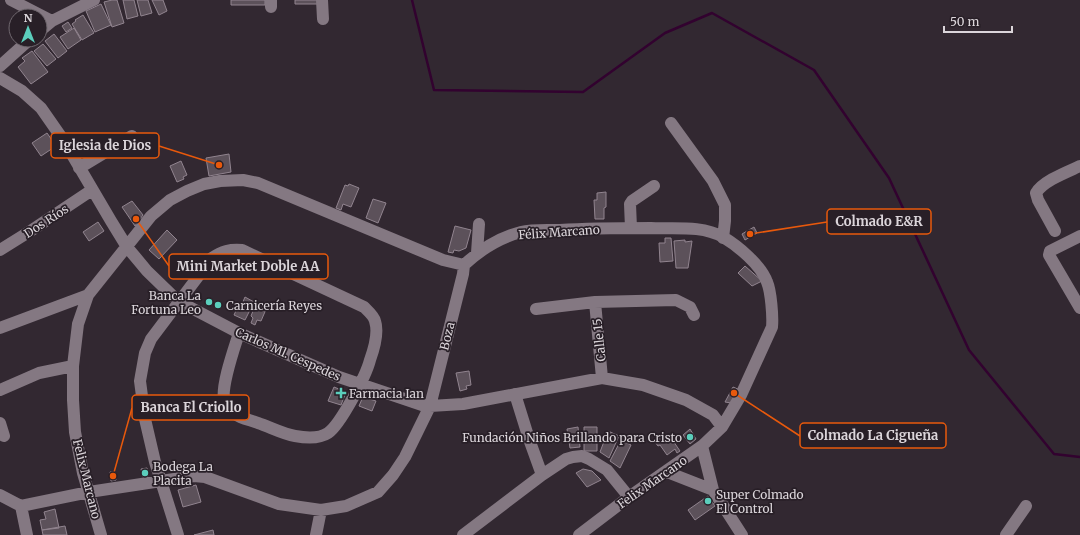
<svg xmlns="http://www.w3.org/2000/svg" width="1080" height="535" font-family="Merriweather,serif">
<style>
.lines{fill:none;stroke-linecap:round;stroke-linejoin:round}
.stream{stroke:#32022f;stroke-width:2.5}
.building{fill:#5c515a;stroke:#91848f}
.minor{stroke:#847882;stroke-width:12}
.poi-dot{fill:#5bcebc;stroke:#281f27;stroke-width:1.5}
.labels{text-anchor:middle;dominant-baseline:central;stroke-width:3.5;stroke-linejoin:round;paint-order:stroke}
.street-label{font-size:12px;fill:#dbd5da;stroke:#281f27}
.poi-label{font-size:12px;fill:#dbd5da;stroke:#281f27;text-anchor:start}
.leader{fill:none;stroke:#e8590c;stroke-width:1.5}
.callout-dot{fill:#e8590c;stroke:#281f27;stroke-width:1.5}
.callout{fill:#281f27;stroke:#e8590c;stroke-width:1.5}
.callout-label{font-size:13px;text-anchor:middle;font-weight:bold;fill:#dbd5da}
</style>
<rect width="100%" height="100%" fill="#322831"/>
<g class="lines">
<path class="stream" d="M 412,0 L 434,90 L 583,92 L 665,33 L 712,13 L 814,70 L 889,178 L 969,350 L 1054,454 L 1080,457"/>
</g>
<path class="building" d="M 112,0 L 117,0 L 124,23 L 112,27 L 104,2 Z
M 123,0 L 134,0 L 138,16 L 127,19 Z
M 137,0 L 148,0 L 152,13 L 141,16 Z
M 152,0 L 163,0 L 167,11 L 159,15 Z
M 231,0 L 265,0 L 265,5 L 231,5 Z
M 295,0 L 319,0 L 319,4 L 295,4 Z
M 101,4 L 111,25 L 95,32 L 86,11 Z
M 83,15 L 94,33 L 82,40 L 72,24 L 76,21 L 75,20 Z
M 68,22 L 72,28 L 66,32 L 62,26 Z
M 74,28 L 81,40 L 68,49 L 60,37 Z
M 54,34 L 67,51 L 58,58 L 45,41 Z
M 43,44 L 56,59 L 47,66 L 34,51 Z
M 32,51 L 48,72 L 31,84 L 18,67 L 25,61 L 22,58 Z
M 47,133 L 56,146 L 41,156 L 32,143 Z
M 229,154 L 231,172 L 209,176 L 206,158 Z
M 181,161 L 187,175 L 183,177 L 184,179 L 177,182 L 170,166 Z
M 349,184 L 359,188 L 351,207 L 343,204 L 341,210 L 336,208 L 345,185 L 348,186 Z
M 606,192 L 606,207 L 604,208 L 604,219 L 595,219 L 594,200 L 597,200 L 597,193 Z
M 373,199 L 386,203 L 378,223 L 366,218 Z
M 132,201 L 143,215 L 135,226 L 122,207 Z
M 98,222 L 104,231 L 89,241 L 83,232 Z
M 455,226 L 471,230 L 466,248 L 459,251 L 454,250 L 453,253 L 448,252 Z
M 754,227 L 757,233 L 745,240 L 742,234 Z
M 167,230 L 177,240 L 159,259 L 149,250 Z
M 665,238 L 671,238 L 673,261 L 660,262 L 659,243 L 665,243 Z
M 685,240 L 685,242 L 692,241 L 688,268 L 676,268 L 674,241 Z
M 745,266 L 762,281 L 752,286 L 738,273 Z
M 245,297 L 254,302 L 245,320 L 234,315 L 239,304 L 242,304 Z
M 260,304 L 267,307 L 261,321 L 257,320 L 255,325 L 251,323 L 253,318 L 251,316 L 255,306 L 258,307 Z
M 469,371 L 471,385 L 466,386 L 467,389 L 460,391 L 456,373 Z
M 334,387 L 346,392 L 341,405 L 328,401 Z
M 733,387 L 740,390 L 731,403 L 725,402 Z
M 366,398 L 376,401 L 372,411 L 359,406 L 362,399 Z
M 578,427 L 580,447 L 570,448 L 567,429 Z
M 584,427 L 597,427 L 597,451 L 584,451 Z
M 690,429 L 696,439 L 690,444 L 683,435 Z
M 608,431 L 619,436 L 609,458 L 600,452 Z
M 663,433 L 666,437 L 669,435 L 680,451 L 677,453 L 675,449 L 667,455 L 660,445 L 658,446 L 655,442 L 660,439 L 658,437 Z
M 621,440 L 631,445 L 620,468 L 610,461 Z
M 147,468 L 148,476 L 143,477 L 141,469 Z
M 583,469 L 592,471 L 601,480 L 587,487 L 576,473 Z
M 110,472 L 115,472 L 116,480 L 111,481 Z
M 196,485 L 201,502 L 183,507 L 178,490 Z
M 708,496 L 715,506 L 695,520 L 688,510 Z
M 55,509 L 59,528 L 42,530 L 40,520 L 46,519 L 44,512 Z
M 65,526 L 67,535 L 43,535 L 42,530 Z
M 213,530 L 214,535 L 194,535 Z"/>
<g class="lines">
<path class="minor" d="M 11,0 L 52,21
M 322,0 L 323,19
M 271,7 L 271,0
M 40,31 L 52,21 L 94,0
M 0,66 L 29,40
M 0,78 L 22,91 L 41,108 L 64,141 L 111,221 L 127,247 L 147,271 L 178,301 L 239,333 L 339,377 L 422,405 L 430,406 L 463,404 L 602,378 L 643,385 L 686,400 L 713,415 L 722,427
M 671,123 L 713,181 L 725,205 L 725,221 L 723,238
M 79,168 L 132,136
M 631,228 L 630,204 L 632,201 L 654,186
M 1055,231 L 1038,200 L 1036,193 C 1043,181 1067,172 1080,166
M 1080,236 L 1050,251 L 1049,255 L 1080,308
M 0,250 L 32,230 L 92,190
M 477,253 L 479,224
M 464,265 C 481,249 498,238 521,232 C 533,229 548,230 560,230 C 591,228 621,228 651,228 C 674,229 702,225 723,237 C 738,246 761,265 767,282 C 771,291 773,317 772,327 L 741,395 L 722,427 L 702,446 L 629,497 L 579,535
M 595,302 L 602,378
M 536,309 L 595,302 L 676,300 L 690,307 L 694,315
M 0,328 L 88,295
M 0,390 L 39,373 L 73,366
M 515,394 L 529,439 L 542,475
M 0,423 L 4,436
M 702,446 L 713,490 L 742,535
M 667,472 L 713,490
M 0,495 L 21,506 L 89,492 L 194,476 L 205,477 L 279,504 L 321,510 L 346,506 L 378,492 L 393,475 L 405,457 L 430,406 L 463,274 L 464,265
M 21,506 L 27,535
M 101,535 L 83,473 L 75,432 L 73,400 L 73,366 L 78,324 L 88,295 L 151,216 L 170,200 L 187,191 L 204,184 L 220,181 L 243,180 L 258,183 L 443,260 L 464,265
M 178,535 L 155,462 L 145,419 L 140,381 L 145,353 L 151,339 L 212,258 C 222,251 230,249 242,250 L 364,307 C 368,311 374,316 375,321 C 379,333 374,349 370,360 C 366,376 340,425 328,433 C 319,439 306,438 295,436 C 283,434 270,427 258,423 C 251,420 242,419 235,414 C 231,411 225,407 224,401 C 221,385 234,349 239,333
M 316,535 L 321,510
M 463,535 L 542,475 L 566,459 L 573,457 L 582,456 L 589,459 L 607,470 L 629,497
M 1006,535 L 1026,506"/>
</g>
<g class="poi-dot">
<circle cx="209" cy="302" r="4"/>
<circle cx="218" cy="305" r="4"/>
<path d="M339 387h4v4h4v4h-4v4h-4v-4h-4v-4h4z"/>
<circle cx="690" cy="437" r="4"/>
<circle cx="145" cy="473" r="4"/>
<circle cx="708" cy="501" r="4"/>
</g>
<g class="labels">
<g class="street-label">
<text transform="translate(46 221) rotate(-33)">Dos Ríos</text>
<text transform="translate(559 232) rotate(-4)">Félix Marcano</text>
<text transform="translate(447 336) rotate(-76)">Boza</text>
<text transform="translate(599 340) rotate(-96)">Calle 15</text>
<text transform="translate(288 354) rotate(24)">Carlos Ml. Cespedes</text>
<text transform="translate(87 479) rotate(76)">Felix Marcano</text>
<text transform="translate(652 482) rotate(-35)">Felix Marcano</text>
</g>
<g class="poi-label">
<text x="201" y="295" text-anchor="end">Banca La<tspan x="201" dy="14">Fortuna Leo</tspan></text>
<text x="226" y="305">Carnicería Reyes</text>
<text x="349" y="393">Farmacia Ian</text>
<text x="682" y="437" text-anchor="end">Fundación Niños Brillando para Cristo</text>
<text x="153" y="466">Bodega La<tspan x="153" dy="14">Placita</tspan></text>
<text x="716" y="494">Super Colmado<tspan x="716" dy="14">El Control</tspan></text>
</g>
</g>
<path class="leader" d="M219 165L159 146M750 234L827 222M136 219L169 266M113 476L132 408M734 393L800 436"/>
<g class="callout-dot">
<circle cx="219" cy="165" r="4"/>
<circle cx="750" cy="234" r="4"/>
<circle cx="136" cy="219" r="4"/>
<circle cx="113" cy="476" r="4"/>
<circle cx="734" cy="393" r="4"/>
</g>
<g class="callout">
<rect x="51" y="133" width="108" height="25" rx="4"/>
<rect x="827" y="209" width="104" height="25" rx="4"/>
<rect x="169" y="254" width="159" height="25" rx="4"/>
<rect x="132" y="395" width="117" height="25" rx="4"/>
<rect x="800" y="423" width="146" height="25" rx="4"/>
</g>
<g class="callout-label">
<text x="105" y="150">Iglesia de Dios</text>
<text x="879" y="226">Colmado E&amp;R</text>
<text x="248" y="271">Mini Market Doble AA</text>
<text x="191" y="412">Banca El Criollo</text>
<text x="873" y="440">Colmado La Cigueña</text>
</g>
<g transform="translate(28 28)"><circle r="19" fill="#281f27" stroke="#70686f"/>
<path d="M0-3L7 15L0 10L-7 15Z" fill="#5bcebc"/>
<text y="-6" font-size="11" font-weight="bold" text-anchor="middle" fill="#dbd5da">N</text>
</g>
<path d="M944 26v6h68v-6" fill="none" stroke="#dbd5da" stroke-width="2"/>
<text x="950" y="26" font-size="12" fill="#dbd5da" stroke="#281f27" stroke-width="3" paint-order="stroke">50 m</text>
</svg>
